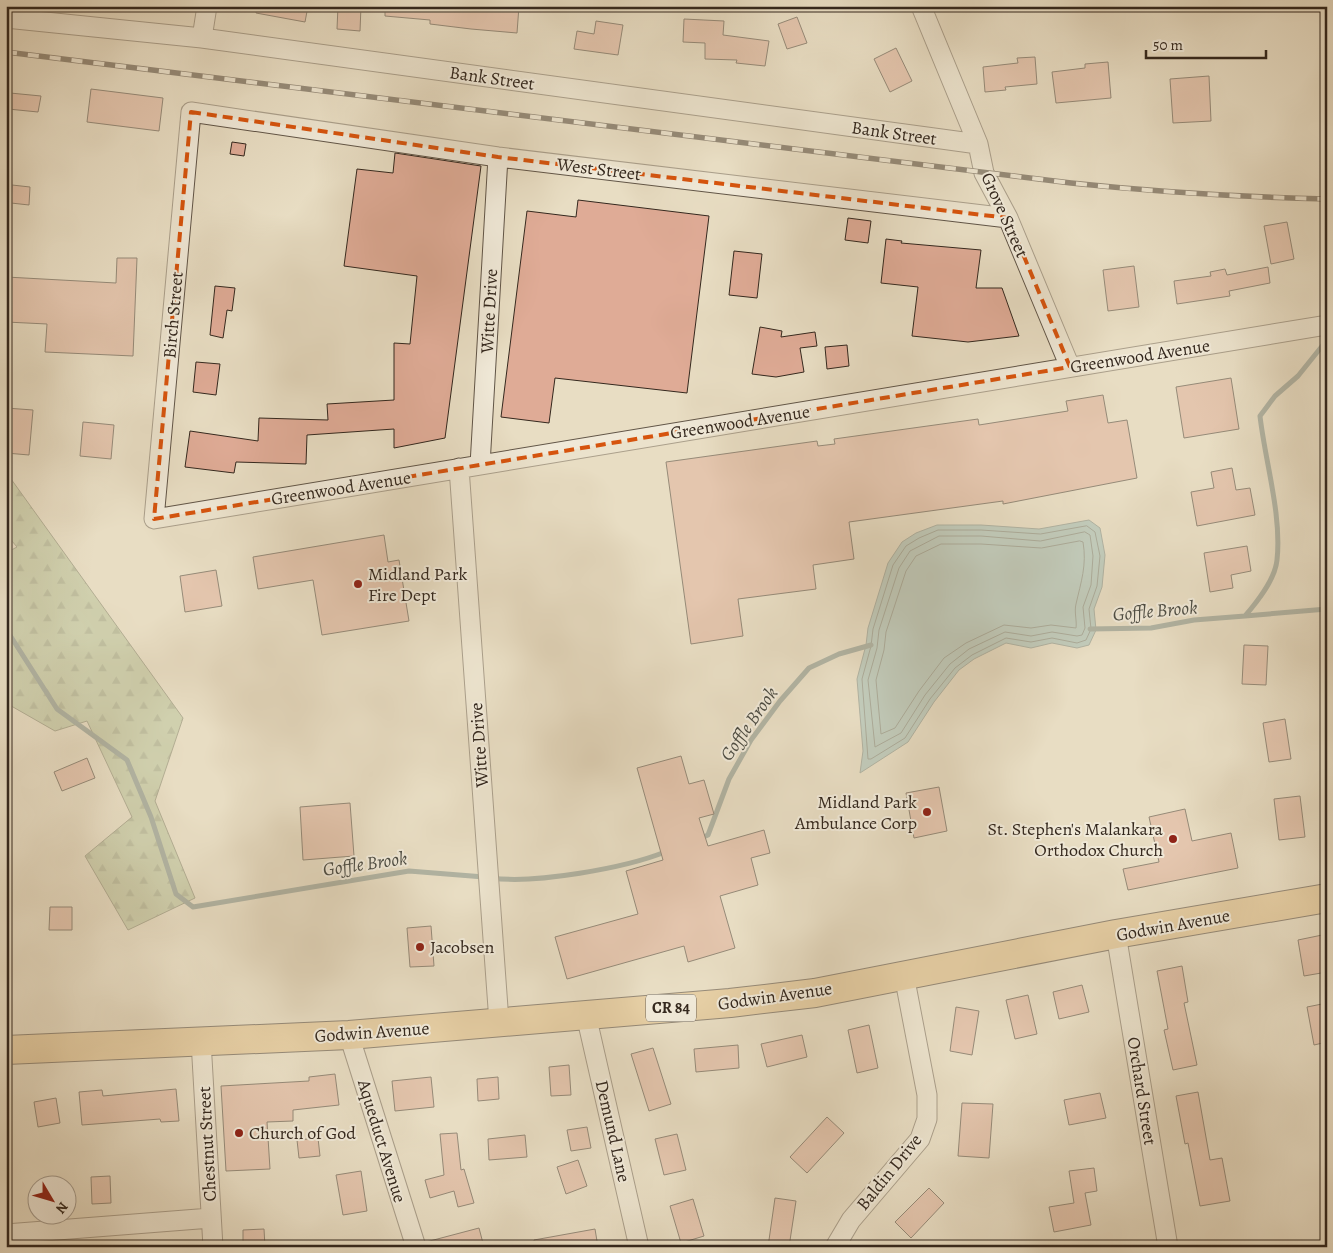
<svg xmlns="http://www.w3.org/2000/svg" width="1333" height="1253" font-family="Alegreya,serif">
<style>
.forest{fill:url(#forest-firs);stroke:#74755a}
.water{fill:#97bbb7;stroke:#6f807a}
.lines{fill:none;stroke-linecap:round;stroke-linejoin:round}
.shore{stroke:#66726a;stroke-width:1}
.stream{stroke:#6f807a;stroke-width:5}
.building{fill:#dfab96;stroke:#34281e}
.street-casing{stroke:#615547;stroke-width:21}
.primary-casing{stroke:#34281e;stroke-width:30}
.street{stroke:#f0e9d8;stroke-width:19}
.primary{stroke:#e4be82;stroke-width:28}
.rail-casing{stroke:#34281e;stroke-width:5.5}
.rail{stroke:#f0e9d8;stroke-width:4;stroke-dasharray:11;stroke-linecap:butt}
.marked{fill:none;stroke:#d6540e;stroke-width:4;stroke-dasharray:10 6;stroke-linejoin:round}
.poi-dot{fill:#8f2418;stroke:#f0e9d8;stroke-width:2}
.labels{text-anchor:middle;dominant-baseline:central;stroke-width:4;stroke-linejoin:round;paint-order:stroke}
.shield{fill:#f0e9d8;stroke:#6c6256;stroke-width:1}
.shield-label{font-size:16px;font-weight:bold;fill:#34281e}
.street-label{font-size:18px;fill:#34281e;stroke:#f0e9d8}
.poi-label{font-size:18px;fill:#34281e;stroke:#f0e9d8;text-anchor:start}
.water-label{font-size:19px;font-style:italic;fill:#4d4d44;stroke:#f0e9d8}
</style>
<defs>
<pattern id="forest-firs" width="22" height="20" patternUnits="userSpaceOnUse" patternTransform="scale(1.25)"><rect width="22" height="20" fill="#b4c295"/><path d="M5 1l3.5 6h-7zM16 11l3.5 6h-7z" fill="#939e79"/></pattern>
</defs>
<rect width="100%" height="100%" fill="#e8ddc3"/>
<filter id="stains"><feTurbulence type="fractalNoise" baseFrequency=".004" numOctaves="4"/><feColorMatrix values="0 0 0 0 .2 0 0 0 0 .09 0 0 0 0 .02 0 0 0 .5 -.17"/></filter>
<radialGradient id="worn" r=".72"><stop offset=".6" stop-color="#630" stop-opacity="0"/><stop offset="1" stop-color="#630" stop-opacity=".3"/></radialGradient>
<path class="forest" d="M 6,472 L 183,718 L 155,801 L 195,898 L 128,930 L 85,856 L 132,817 L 87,721 L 55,731 L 6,703 L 6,553 L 17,547 L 6,534 Z"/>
<path class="water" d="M 1089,520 L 1100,528 L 1105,555 L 1102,587 L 1094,609 L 1096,630 L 1089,645 L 1077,648 L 1052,643 L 1031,648 L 1006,643 L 974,659 L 959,670 L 934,702 L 908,742 L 860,773 L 863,751 L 857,679 L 866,645 L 868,628 L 888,563 L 902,542 L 916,533 L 937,525 L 981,525 L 1039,529 Z"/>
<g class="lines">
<path class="shore" d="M 1087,526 L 1095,532 L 1100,556 L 1097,586 L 1089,609 L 1091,629 L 1086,640 L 1077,643 L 1052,638 L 1031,642 L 1006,638 L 972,655 L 955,668 L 930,699 L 905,738 L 871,759 L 868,759 L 862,679 L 871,646 L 873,629 L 893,565 L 906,546 L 919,538 L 938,530 L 981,530 L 1040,534 Z
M 1085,532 L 1090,535 L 1093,556 L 1091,585 L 1083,607 L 1085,628 L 1082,635 L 1077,636 L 1052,632 L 1031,636 L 1005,632 L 969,649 L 950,664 L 925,695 L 901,733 L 875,747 L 868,680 L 877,648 L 879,630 L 899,568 L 910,551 L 939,536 L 981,536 L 1040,541 Z
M 1080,541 L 1083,542 C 1087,565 1081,582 1076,604 C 1074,612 1077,620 1076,628 L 1051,625 L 1031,628 L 1004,625 L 966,643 L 944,658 L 919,691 L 895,728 L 881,734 L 876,680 L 884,650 L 886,632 L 906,571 L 916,556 L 941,544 L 981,544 L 1041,548 Z"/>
<path class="stream" d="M 1245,616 L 1327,609
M 6,629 L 57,709 L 127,760 L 151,817 L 176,894 L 193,907 L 409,871 L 484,877
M 1090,629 L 1151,628 L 1194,620 L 1245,616 C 1257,602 1275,580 1277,560 C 1282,515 1265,461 1260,416 L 1275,396 L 1298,376 L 1327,340
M 699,839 L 708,835 L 729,779 L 751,740 L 780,701 L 809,668 L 839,654 L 871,645
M 492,878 C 535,884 625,868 665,852"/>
</g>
<path class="building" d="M 257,6 L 308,6 L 305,22 L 256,13 Z
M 338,6 L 361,6 L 360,31 L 337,29 Z
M 385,6 L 519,6 L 517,33 L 471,29 L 430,24 L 430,20 L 385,16 Z
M 797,17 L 807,43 L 787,49 L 778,24 Z
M 684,19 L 724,21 L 723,35 L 769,41 L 765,66 L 736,63 L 737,60 L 705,59 L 705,43 L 683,42 Z
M 596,21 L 623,25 L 618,55 L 574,49 L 577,31 L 594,34 Z
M 896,48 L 912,81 L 890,92 L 874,59 Z
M 1035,57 L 1037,84 L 1005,87 L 1006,90 L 985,92 L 983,67 L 1018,63 L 1017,58 Z
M 1108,62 L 1111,98 L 1056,103 L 1052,72 L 1085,68 L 1085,64 Z
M 1209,76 L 1211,121 L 1173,123 L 1170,79 Z
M 91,89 L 163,98 L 159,131 L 87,122 Z
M 10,93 L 41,96 L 38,112 L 8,109 Z
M 232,142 L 246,144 L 244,156 L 230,154 Z
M 395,153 L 481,166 L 445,438 L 394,448 L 394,429 L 307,435 L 306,464 L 236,462 L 234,473 L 185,467 L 190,431 L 258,441 L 259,418 L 328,420 L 327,404 L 394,400 L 394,343 L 410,344 L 417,276 L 344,266 L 357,169 L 393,173 Z
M 12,185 L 30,187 L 29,205 L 11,203 Z
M 578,200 L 709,216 L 687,393 L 555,378 L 549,423 L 501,417 L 527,211 L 576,217 Z
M 848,218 L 871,221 L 868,243 L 845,240 Z
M 1287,222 L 1294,259 L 1271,264 L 1264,226 Z
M 886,239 L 902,241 L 901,243 L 981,250 L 976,288 L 1002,288 L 1019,336 L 968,342 L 912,336 L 918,287 L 881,283 Z
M 734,251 L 762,254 L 757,298 L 729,295 Z
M 117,258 L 137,258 L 133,356 L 45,352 L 47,324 L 6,322 L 6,277 L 116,283 Z
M 1134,266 L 1139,307 L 1108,311 L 1103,270 Z
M 1268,267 L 1270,283 L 1229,291 L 1230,296 L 1177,304 L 1174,281 L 1211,276 L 1210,272 L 1225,269 L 1227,275 Z
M 215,286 L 235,288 L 232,311 L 227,310 L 223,338 L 210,335 Z
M 760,327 L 782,331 L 781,337 L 815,332 L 817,346 L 800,348 L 804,372 L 776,377 L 752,374 Z
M 847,345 L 849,366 L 827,369 L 825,347 Z
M 196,362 L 220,364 L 216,395 L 193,392 Z
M 1231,378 L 1239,429 L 1184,438 L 1176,387 Z
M 1103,395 L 1108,423 L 1127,420 L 1137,478 L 1003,504 L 1003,501 L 849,522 L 854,559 L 813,565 L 816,589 L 738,599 L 743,636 L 691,644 L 666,462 L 817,441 L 818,446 L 835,444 L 834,439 L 978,419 L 979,425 L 1068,411 L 1066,401 Z
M 6,408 L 33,410 L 29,455 L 6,453 Z
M 83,422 L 114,425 L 111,459 L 80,456 Z
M 1232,468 L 1236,490 L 1250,488 L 1255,515 L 1197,526 L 1191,492 L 1214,488 L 1211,472 Z
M 384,535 L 388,562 L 399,560 L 409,621 L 322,635 L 313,580 L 258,589 L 253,557 Z
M 1247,546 L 1251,571 L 1231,575 L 1233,588 L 1210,592 L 1204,553 Z
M 216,570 L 222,606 L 185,612 L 180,576 Z
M 1244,645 L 1268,646 L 1266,685 L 1242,684 Z
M 1285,719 L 1291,759 L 1269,762 L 1263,723 Z
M 681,756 L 689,784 L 704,780 L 714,814 L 699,818 L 708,846 L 764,830 L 770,853 L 751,858 L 758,885 L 720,896 L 735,948 L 688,962 L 684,946 L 567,979 L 555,937 L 638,914 L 626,871 L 663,860 L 637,768 Z
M 87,758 L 95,778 L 62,791 L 54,772 Z
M 939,787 L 947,831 L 914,838 L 906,793 Z
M 1300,796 L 1305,837 L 1279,840 L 1274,799 Z
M 350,803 L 354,856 L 303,860 L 300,807 Z
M 1185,809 L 1192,841 L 1231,833 L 1238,868 L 1128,890 L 1123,869 L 1159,862 L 1149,817 Z
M 50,907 L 72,907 L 72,930 L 49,930 Z
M 431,926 L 434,966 L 410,967 L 407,928 Z
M 1327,934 L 1327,972 L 1304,976 L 1298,940 Z
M 1182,966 L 1188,1002 L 1184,1003 L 1197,1065 L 1173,1070 L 1164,1030 L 1168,1029 L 1157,971 Z
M 1082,985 L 1089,1012 L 1059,1019 L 1053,992 Z
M 1028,995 L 1037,1034 L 1015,1039 L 1006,1000 Z
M 1327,1003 L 1327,1042 L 1314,1045 L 1307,1007 Z
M 956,1007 L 979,1011 L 972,1055 L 950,1051 Z
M 869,1025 L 878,1068 L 857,1073 L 848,1030 Z
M 802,1035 L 807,1057 L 767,1067 L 761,1044 Z
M 738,1045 L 739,1068 L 696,1072 L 694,1049 Z
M 653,1048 L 671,1104 L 649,1111 L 631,1054 Z
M 569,1065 L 571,1095 L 551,1096 L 549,1067 Z
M 335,1074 L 339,1105 L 293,1110 L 293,1121 L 267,1122 L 270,1169 L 226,1171 L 221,1086 L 309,1081 L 309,1077 Z
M 431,1077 L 434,1107 L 395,1111 L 392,1081 Z
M 498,1077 L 499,1099 L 478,1101 L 477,1079 Z
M 176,1089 L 179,1121 L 161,1122 L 160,1119 L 82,1125 L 79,1092 L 102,1090 L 103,1096 Z
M 1198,1092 L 1210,1160 L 1222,1158 L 1230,1201 L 1200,1206 L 1188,1143 L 1185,1144 L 1176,1096 Z
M 1100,1093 L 1106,1118 L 1069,1125 L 1064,1100 Z
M 56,1098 L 60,1123 L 38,1127 L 34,1102 Z
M 962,1103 L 993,1104 L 989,1158 L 958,1156 Z
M 827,1117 L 844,1133 L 807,1173 L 790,1157 Z
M 587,1127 L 591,1148 L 571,1151 L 567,1130 Z
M 457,1133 L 461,1170 L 464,1169 L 474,1203 L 458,1207 L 454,1191 L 430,1198 L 425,1180 L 444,1175 L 440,1134 Z
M 677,1134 L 686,1170 L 664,1175 L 655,1139 Z
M 525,1135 L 527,1157 L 489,1160 L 488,1139 Z
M 318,1138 L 320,1156 L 299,1158 L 297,1140 Z
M 578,1160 L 587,1186 L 566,1194 L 557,1167 Z
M 1094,1168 L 1097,1191 L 1085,1193 L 1091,1225 L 1054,1232 L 1049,1207 L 1074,1203 L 1069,1171 Z
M 361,1171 L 367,1211 L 343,1215 L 336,1175 Z
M 110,1176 L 111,1203 L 92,1204 L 91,1177 Z
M 929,1188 L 944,1203 L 911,1238 L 895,1222 Z
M 775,1198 L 796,1201 L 789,1247 L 768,1247 Z
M 693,1199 L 704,1236 L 681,1243 L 670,1206 Z
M 479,1228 L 484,1247 L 427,1247 L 426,1242 Z
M 264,1229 L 265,1247 L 243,1247 L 243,1230 Z
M 595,1229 L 598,1247 L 534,1247 L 534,1240 Z"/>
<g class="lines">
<g class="street-casing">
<path id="street" d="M 921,6 L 978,144 L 984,173 L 1008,218 L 1070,367
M 6,18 L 202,38 L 978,144
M 202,38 L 207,6
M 1008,218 L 498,157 L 191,112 L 154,519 L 1327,325
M 480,465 L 498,157
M 459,468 L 499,1022
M 1116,934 L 1168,1247
M 586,1015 L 639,1247
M 349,1035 L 416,1247
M 201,1041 L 213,1247
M 6,1234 L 211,1218
M 835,1247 L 851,1220 L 920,1139 L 927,1119 L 927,1095 L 904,975"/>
</g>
<g class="primary-casing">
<path id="primary" d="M 6,1050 L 349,1035 L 730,1003 L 815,993 L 1116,934 L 1327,898"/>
</g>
<use href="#street" class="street"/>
<use href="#primary" class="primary"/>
<g class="rail-casing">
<path id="rail" d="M 6,52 L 1071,183 C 1157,192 1241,197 1327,199"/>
</g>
<use href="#rail" class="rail"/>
</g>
<path d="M0 0H1333V1253H0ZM 191,112 L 498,157 L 1008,218 L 1070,367 L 154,519 Z" fill="#e8ddc3" fill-opacity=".55" fill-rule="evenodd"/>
<path class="marked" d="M 191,112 L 498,157 L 1008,218 L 1070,367 L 154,519 Z"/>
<g class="poi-dot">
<circle cx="358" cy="584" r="5"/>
<circle cx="927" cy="812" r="5"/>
<circle cx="1173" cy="839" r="5"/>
<circle cx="420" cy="947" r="5"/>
<circle cx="239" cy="1133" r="5"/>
</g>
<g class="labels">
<rect class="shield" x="646" y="994.5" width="50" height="27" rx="4"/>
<g class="shield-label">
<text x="671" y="1008">CR 84</text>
</g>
<g class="street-label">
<text transform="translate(492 78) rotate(8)">Bank Street</text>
<text transform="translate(894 133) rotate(8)">Bank Street</text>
<text transform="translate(599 169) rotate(7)">West Street</text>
<text transform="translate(1005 215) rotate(66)">Grove Street</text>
<text transform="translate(489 311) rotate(-87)">Witte Drive</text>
<text transform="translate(173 315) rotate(-85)">Birch Street</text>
<text transform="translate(1140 356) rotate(-9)">Greenwood Avenue</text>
<text transform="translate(740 422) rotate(-9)">Greenwood Avenue</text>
<text transform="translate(341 488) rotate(-9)">Greenwood Avenue</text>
<text transform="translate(479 745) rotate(-94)">Witte Drive</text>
<text transform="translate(1173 925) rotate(-10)">Godwin Avenue</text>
<text transform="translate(775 996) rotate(-8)">Godwin Avenue</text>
<text transform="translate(372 1032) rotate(-4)">Godwin Avenue</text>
<text transform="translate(1142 1091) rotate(81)">Orchard Street</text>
<text transform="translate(613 1131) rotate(77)">Demund Lane</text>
<text transform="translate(382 1141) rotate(73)">Aqueduct Avenue</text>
<text transform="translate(207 1144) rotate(-93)">Chestnut Street</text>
<text transform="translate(889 1172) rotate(-51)">Baldin Drive</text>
</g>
<g class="poi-label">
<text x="368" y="574">Midland Park<tspan x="368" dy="21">Fire Dept</tspan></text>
<text x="917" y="802" text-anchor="end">Midland Park<tspan x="917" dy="21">Ambulance Corp</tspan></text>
<text x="1163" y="829" text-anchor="end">St. Stephen's Malankara<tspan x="1163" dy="21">Orthodox Church</tspan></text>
<text x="430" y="947">Jacobsen</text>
<text x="249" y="1133">Church of God</text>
</g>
<g class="water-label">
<text transform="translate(1155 611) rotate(-5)">Goffle Brook</text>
<text transform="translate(749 724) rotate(-55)">Goffle Brook</text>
<text transform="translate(365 864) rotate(-8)">Goffle Brook</text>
</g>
</g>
<rect width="1333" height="1253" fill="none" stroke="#e8ddc3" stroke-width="25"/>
<rect x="8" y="8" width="1318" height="1238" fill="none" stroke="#34281e" stroke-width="2.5"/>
<rect x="12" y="12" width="1308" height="1228" fill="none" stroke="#34281e"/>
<g transform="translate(52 1200) rotate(128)"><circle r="24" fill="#f0e9d8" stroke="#a59c8e"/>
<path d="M0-4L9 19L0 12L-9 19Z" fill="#8f2418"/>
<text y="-8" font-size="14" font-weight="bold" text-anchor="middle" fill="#34281e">N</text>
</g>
<path d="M1146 50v8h120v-8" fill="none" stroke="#34281e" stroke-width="2.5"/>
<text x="1153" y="50" font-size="15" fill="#34281e" stroke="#f0e9d8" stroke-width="4" paint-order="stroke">50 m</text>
<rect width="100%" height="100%" filter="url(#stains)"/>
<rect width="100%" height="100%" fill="url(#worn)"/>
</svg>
